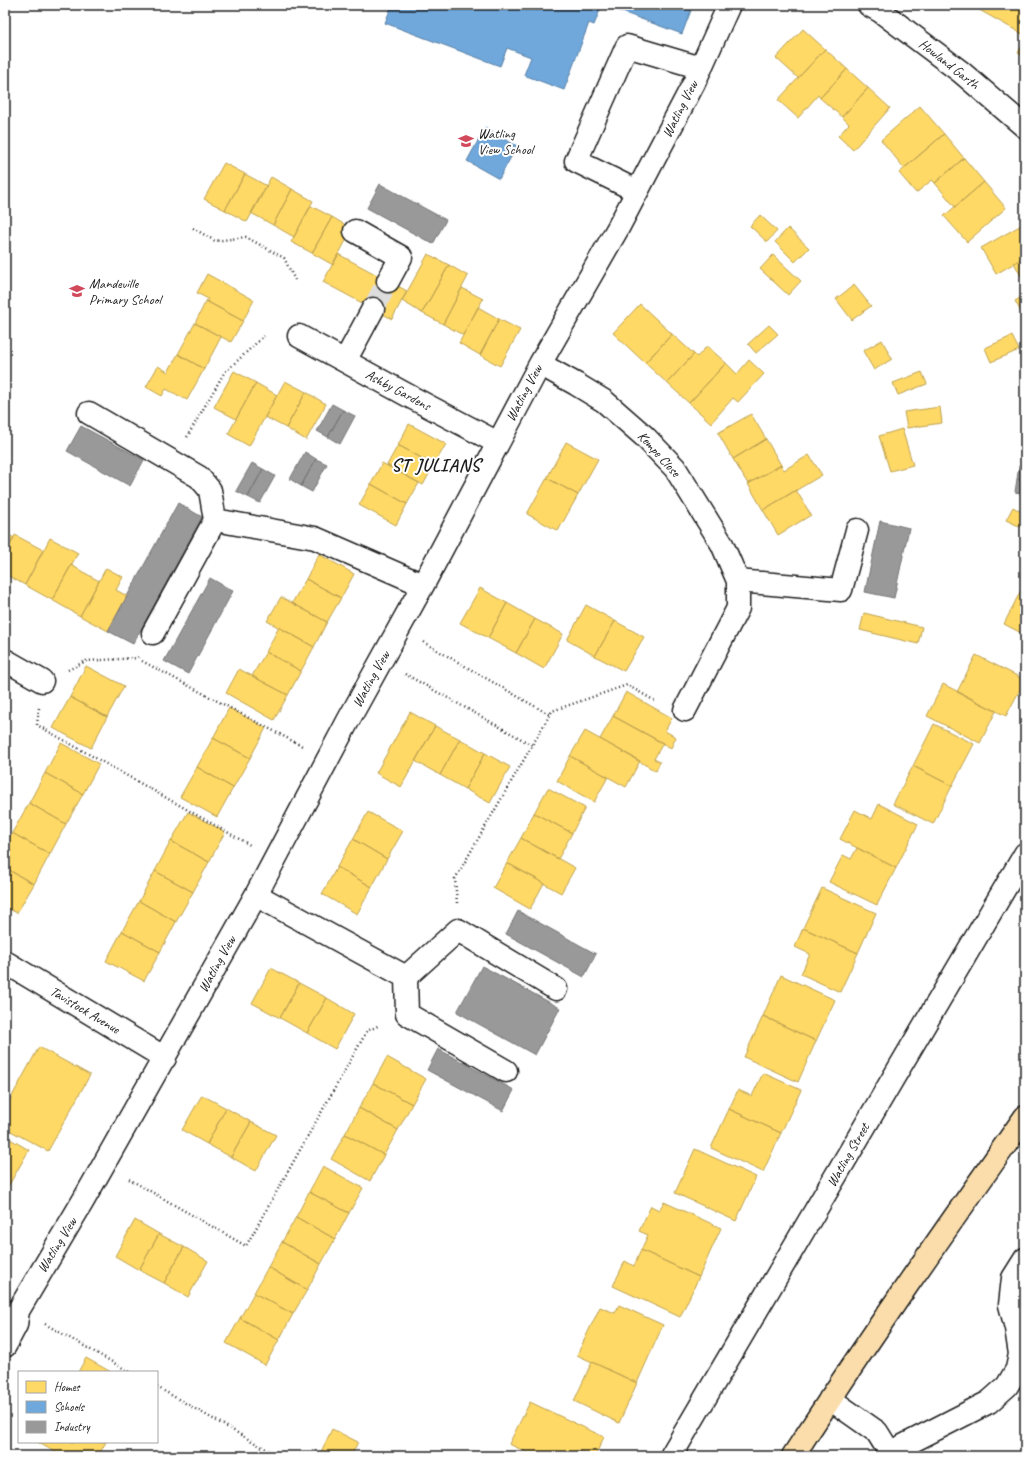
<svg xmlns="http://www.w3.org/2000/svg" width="1030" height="1461" font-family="Caveat,sans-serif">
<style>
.homes{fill:#ffd966;stroke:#bba050}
.schools{fill:#6fa8dc;stroke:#567ea2}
.industry{fill:#999;stroke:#747474}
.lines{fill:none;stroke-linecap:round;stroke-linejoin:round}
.minor-tunnel{stroke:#ddd;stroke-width:22;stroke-dasharray:22 11;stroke-linecap:butt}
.minor-casing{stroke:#1c1c1c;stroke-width:25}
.major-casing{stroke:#1c1c1c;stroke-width:25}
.path{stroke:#1c1c1c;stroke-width:2.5;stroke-dasharray:1 3;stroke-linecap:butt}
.minor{stroke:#fff;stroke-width:22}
.major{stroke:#faddab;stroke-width:22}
.labels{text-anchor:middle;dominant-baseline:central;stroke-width:4;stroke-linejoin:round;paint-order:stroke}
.street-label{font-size:14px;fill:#1c1c1c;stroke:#fff}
.poi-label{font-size:14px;fill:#1c1c1c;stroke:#fff;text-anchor:start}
.district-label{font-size:18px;font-weight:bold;letter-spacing:1px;fill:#1c1c1c;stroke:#fff}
</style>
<rect width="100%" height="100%" fill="#fff"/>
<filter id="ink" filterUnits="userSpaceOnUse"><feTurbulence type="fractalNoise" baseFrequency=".025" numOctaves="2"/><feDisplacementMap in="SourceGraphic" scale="8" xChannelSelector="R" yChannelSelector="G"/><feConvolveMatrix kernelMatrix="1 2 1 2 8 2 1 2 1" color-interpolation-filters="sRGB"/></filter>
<g filter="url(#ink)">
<path class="homes" d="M 975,5 L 1025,5 L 1024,35 L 974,7 Z
M 803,29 L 825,49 L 798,78 L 776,58 Z
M 1025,41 L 1025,57 L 1018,53 Z
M 825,49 L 847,69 L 820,98 L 818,95 L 798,118 L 778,100 Z
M 847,69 L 868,88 L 842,117 L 820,98 Z
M 868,88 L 890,108 L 853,150 L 838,136 L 849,124 L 842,117 Z
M 920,106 L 944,134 L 904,168 L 881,140 Z
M 944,134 L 964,158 L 935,183 L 932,180 L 916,193 L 899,173 Z
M 964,158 L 984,182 L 955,207 L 935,183 Z
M 224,163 L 245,174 L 225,210 L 204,199 Z
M 245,174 L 267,186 L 247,222 L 225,210 Z
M 271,177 L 292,189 L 273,225 L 251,213 Z
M 984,182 L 1006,208 L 967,242 L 944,216 Z
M 292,189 L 313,201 L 294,237 L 273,225 Z
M 311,206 L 332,217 L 312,253 L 291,242 Z
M 760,215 L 777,231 L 767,242 L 750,226 Z
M 332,217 L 352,229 L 333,265 L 312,253 Z
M 1025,223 L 1025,257 L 996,274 L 981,248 Z
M 788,228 L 809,248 L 795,262 L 775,242 Z
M 338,254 L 407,291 L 392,319 L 323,282 Z
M 428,254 L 449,265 L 422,313 L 402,301 Z
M 773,255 L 801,281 L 788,295 L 760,269 Z
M 1025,257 L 1025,283 L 1014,263 Z
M 449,265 L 468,276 L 443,324 L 422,313 Z
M 207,274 L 254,300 L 243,321 L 206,301 L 208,299 L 197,293 Z
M 854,285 L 871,306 L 852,320 L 836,299 Z
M 462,288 L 483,299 L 463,335 L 443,324 Z
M 1025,295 L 1025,319 L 1015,301 Z
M 206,301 L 243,321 L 231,342 L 195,323 Z
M 640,304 L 672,334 L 645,363 L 613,333 Z
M 478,307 L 499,319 L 480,355 L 459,343 Z
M 499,319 L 520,330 L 500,366 L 480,355 Z
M 195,323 L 221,337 L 204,369 L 178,354 Z
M 769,325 L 778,334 L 756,353 L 748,344 Z
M 672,334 L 694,354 L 667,383 L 645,363 Z
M 1012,336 L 1019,350 L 991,362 L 985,348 Z
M 882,340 L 892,359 L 874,370 L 863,351 Z
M 707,346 L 726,363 L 689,403 L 667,383 L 694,354 L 697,357 Z
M 178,354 L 204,369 L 187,400 L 166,389 L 162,396 L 146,387 L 158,366 L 168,372 Z
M 749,360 L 764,374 L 738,402 L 733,398 L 711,423 L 689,403 L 726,363 L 737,374 Z
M 234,371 L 256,383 L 236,419 L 214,407 Z
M 922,372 L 927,384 L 898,395 L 893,383 Z
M 285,381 L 306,392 L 286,428 L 265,417 Z
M 256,383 L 277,395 L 249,446 L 228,434 Z
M 306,392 L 326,404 L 306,440 L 286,428 Z
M 940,407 L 942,423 L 907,428 L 904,412 Z
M 751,414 L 766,439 L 733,459 L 718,433 Z
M 409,424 L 446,444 L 434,465 L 398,445 Z
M 902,429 L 913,465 L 890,471 L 879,436 Z
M 766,439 L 781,465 L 748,484 L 733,459 Z
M 566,442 L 598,459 L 578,495 L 547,478 Z
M 398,445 L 434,465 L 423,485 L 387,465 Z
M 809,455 L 822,475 L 763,510 L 748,484 L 781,465 L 784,470 Z
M 382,463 L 419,483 L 407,504 L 371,484 Z
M 547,478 L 578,495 L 558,531 L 527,514 Z
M 371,484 L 407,504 L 396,525 L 359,505 Z
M 796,490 L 811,515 L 778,535 L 763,510 Z
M 1013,507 L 1025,514 L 1025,529 L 1006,520 Z
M 5,533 L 14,538 L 5,554 Z
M 15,535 L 43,550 L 25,585 L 5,574 L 5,554 Z
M 50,538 L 78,553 L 52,600 L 25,585 Z
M 319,554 L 354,574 L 341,598 L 306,579 Z
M 71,565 L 99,581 L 80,616 L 52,600 Z
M 106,568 L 123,577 L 116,590 L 127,596 L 108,631 L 80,616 Z
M 306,579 L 341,598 L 327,622 L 292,603 Z
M 1025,582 L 1025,635 L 1004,624 Z
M 480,588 L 507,603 L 488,638 L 460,623 Z
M 281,597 L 327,622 L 314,647 L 267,621 Z
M 507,603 L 535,619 L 516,653 L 488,638 Z
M 586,605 L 615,621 L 595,656 L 567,640 Z
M 864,613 L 922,627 L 918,644 L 860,630 Z
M 535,619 L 563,634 L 544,669 L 516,653 Z
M 615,621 L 644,637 L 624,671 L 595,656 Z
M 279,627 L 314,647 L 301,671 L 266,652 Z
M 266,652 L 301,671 L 288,695 L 252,676 Z
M 976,655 L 1025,680 L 1006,716 L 957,692 Z
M 86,666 L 124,686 L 107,717 L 70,697 Z
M 239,669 L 288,695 L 274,720 L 226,693 Z
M 943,684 L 996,711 L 980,743 L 927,716 Z
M 626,692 L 672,718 L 665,731 L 676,737 L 671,748 L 613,716 Z
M 70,697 L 107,717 L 91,748 L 53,728 Z
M 229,708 L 266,728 L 250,758 L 213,738 Z
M 410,712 L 435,726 L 401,787 L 376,773 Z
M 613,716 L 663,743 L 654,759 L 660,762 L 656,771 L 600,739 Z
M 934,724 L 974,744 L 952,786 L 913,766 Z
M 435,726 L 460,739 L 440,775 L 415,761 Z
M 585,731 L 640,761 L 626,787 L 570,756 Z
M 213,738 L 250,758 L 233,788 L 197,767 Z
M 460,739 L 485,753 L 465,789 L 440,775 Z
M 61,743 L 99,764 L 83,794 L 45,773 Z
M 485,753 L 510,767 L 490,803 L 465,789 Z
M 570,756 L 608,777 L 594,802 L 557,781 Z
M 913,766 L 952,786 L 933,824 L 893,804 Z
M 197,767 L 233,788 L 217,817 L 180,797 Z
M 45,773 L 83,794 L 66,824 L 29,803 Z
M 548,788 L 585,808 L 572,833 L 534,813 Z
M 29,803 L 66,824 L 50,854 L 12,833 Z
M 879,804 L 918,824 L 896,868 L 840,839 L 855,810 L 872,819 Z
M 188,812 L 225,832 L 209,862 L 171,841 Z
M 368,812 L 403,831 L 387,859 L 353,839 Z
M 534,813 L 572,833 L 558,859 L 521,838 Z
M 12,833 L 50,854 L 34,884 L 5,868 L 5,847 Z
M 521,838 L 575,868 L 561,893 L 507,863 Z
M 353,839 L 387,859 L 372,887 L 337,867 Z
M 171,841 L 209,862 L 193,892 L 155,871 Z
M 857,848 L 896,868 L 877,905 L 829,882 L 843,855 L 851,859 Z
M 507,863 L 544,883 L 530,909 L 493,888 Z
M 337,867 L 372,887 L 357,914 L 322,894 Z
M 5,868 L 34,884 L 17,913 L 5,907 Z
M 155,871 L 193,892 L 176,922 L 139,901 Z
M 822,888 L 876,913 L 858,953 L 803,928 Z
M 139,901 L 176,922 L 160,952 L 122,931 Z
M 803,928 L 858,953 L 840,992 L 801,974 L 810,954 L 795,947 Z
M 122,931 L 160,952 L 144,981 L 106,961 Z
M 271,968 L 299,983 L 280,1018 L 252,1003 Z
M 781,975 L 835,1000 L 816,1041 L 763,1016 Z
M 299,983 L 327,998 L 307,1033 L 280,1018 Z
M 327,998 L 354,1014 L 335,1049 L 307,1033 Z
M 763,1016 L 816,1041 L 798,1082 L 744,1057 Z
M 39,1047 L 90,1075 L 48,1151 L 5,1128 L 5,1109 Z
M 387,1057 L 426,1079 L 412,1104 L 373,1083 Z
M 763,1073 L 801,1090 L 781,1133 L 729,1109 L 738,1090 L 752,1096 Z
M 373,1083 L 412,1104 L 398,1130 L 359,1108 Z
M 202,1095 L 226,1108 L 207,1144 L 182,1130 Z
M 226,1108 L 251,1122 L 231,1157 L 207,1144 Z
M 359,1108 L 398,1130 L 384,1155 L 345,1134 Z
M 729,1109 L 781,1133 L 763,1172 L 711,1148 Z
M 251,1122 L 276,1135 L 256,1171 L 231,1157 Z
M 345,1134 L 384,1155 L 370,1181 L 331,1159 Z
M 5,1136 L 29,1150 L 5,1192 Z
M 695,1149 L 756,1177 L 736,1221 L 675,1193 Z
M 323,1166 L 363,1188 L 349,1213 L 309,1192 Z
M 309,1192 L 349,1213 L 335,1239 L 296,1217 Z
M 664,1202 L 721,1228 L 699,1277 L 641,1250 L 648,1235 L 639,1231 L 651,1206 L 659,1210 Z
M 296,1217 L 335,1239 L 321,1264 L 282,1242 Z
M 135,1220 L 159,1234 L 139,1270 L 115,1256 Z
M 159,1234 L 184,1247 L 164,1283 L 139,1270 Z
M 282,1242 L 321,1264 L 307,1290 L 268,1267 Z
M 184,1247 L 208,1261 L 188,1297 L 164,1283 Z
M 641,1250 L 699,1277 L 680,1317 L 613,1286 L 625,1261 L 634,1266 Z
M 268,1267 L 307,1290 L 293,1314 L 254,1293 Z
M 254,1293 L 293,1314 L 279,1340 L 240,1318 Z
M 619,1305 L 663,1325 L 637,1383 L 577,1355 L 600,1307 L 615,1313 Z
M 240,1318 L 279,1340 L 265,1365 L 226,1343 Z
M 86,1358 L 111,1372 L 78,1372 Z
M 592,1362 L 637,1383 L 619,1423 L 574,1401 Z
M 530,1402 L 604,1437 L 595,1456 L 589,1456 L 577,1450 L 574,1456 L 535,1456 L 509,1444 Z
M 332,1429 L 358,1442 L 351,1456 L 319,1456 Z
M 39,1442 L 106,1442 L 98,1456 L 62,1456 L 39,1443 Z"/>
<path class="schools" d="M 392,5 L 468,5 L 471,6 L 471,5 L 602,5 L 594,25 L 589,23 L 564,90 L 524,75 L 531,57 L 507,48 L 500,66 L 385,23 Z
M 603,5 L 693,5 L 682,34 Z
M 485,128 L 517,146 L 499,179 L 467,161 Z"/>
<path class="industry" d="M 380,184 L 446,220 L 433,244 L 367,208 Z
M 332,404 L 343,410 L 328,437 L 317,431 Z
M 343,410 L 355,416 L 340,444 L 328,437 Z
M 81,426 L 144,460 L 130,486 L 67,451 Z
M 305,452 L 316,459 L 301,486 L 290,479 Z
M 316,459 L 327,464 L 312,492 L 301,486 Z
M 252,463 L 263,469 L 248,497 L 236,491 Z
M 1019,466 L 1025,467 L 1025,481 L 1017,479 Z
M 263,469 L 275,476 L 260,503 L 248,497 Z
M 1017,479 L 1025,481 L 1025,494 L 1015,492 Z
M 178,503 L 202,517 L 133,644 L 108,631 Z
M 880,521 L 909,528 L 894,598 L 865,592 Z
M 210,578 L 233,591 L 188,674 L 164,661 Z
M 518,911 L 596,954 L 584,977 L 506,934 Z
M 482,966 L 560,1008 L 535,1055 L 457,1012 Z
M 438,1049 L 514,1090 L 503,1111 L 427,1070 Z"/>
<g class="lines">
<path class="minor-tunnel" d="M 373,309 L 388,281"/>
<g class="minor-casing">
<path id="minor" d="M 869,5 L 880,11 L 961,72 L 1025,127
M 637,191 L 576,161 L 627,46 L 701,68
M 355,231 L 401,257 L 388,281
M 299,336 L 409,396 L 498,443
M 345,361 L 373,309
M 540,364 L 576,384 L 604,401 L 644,436 L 675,468 L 722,544 L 738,581 L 738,608 L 685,710
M 89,413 L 199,477 L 210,490 L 215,520 L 153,633
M 215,520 L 315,538 L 423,585
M 738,581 L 841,590 L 857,530
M 5,660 L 42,681
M 256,895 L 406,977 L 458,930 L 556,989
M 5,962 L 165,1058
M 406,977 L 407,1014 L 506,1071
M 5,1346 L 16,1325 L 18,1311 L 83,1201 L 256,895 L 349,719 L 423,585 L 540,364 L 618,228 L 694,83 L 729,5
M 830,1399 L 877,1432 L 892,1456
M 891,1452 L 989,1402 L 1007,1386 L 1017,1369 L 1020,1354 L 1016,1328 L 1010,1305 L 1013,1278 L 1025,1259
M 671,1456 L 1025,854"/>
</g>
<g class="major-casing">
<path id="major" d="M 793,1456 C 867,1341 946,1229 1025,1117"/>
</g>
<path class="path" d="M 193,228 L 215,241 L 246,237 L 284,258 L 295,280
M 187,437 L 224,373 L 264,336
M 423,642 L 550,715
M 142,661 L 302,746
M 68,670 L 86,661 L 137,658 L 138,657
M 405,674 L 532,745
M 39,708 L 37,725 L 250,845
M 457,903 L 455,879 L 552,711 L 627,685 L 657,702
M 129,1179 L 246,1246 L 367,1031 L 380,1025
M 45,1324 L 130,1372
M 157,1387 L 278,1456"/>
<use href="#minor" class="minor"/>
<use href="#major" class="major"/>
</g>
</g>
<defs>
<g id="school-bare" transform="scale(1.2)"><path d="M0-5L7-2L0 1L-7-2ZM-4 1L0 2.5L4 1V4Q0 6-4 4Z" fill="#d1495b" stroke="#fff" stroke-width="2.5" paint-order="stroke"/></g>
</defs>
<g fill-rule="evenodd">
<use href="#school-bare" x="466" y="141"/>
<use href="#school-bare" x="77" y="291"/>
</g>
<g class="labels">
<g class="street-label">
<text transform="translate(949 64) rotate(38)">Howland Garth</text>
<text transform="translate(680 109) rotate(-63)">Watling View</text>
<text transform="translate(398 390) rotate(28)">Ashby Gardens</text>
<text transform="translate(524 393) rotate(-62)">Watling View</text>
<text transform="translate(659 454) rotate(48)">Kempe Close</text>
<text transform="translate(371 679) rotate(-61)">Watling View</text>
<text transform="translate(217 964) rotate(-61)">Watling View</text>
<text transform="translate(85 1010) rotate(31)">Tavistock Avenue</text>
<text transform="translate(848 1155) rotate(-60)">Watling Street</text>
<text transform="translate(57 1245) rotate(-58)">Watling View</text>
</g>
<g class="poi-label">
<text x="478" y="133">Watling<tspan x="478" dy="16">View School</tspan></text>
<text x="89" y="283">Mandeville<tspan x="89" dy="16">Primary School</tspan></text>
</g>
<g class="district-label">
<text x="436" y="465">ST JULIANS</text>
</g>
</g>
<rect width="1030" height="1461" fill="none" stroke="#fff" stroke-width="20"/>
<rect x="10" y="10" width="1010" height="1441" fill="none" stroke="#1c1c1c" stroke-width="1.5" filter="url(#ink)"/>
<rect x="18" y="1371" width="140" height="72" fill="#ffffff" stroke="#a4a4a4"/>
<rect x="26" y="1381" width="20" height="12" fill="#ffd966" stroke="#a4a4a4"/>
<text x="54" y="1391" font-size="12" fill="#1c1c1c">Homes</text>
<rect x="26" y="1401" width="20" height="12" fill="#6fa8dc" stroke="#a4a4a4"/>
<text x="54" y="1411" font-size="12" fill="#1c1c1c">Schools</text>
<rect x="26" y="1421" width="20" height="12" fill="#999999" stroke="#a4a4a4"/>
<text x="54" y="1431" font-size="12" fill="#1c1c1c">Industry</text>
</svg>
